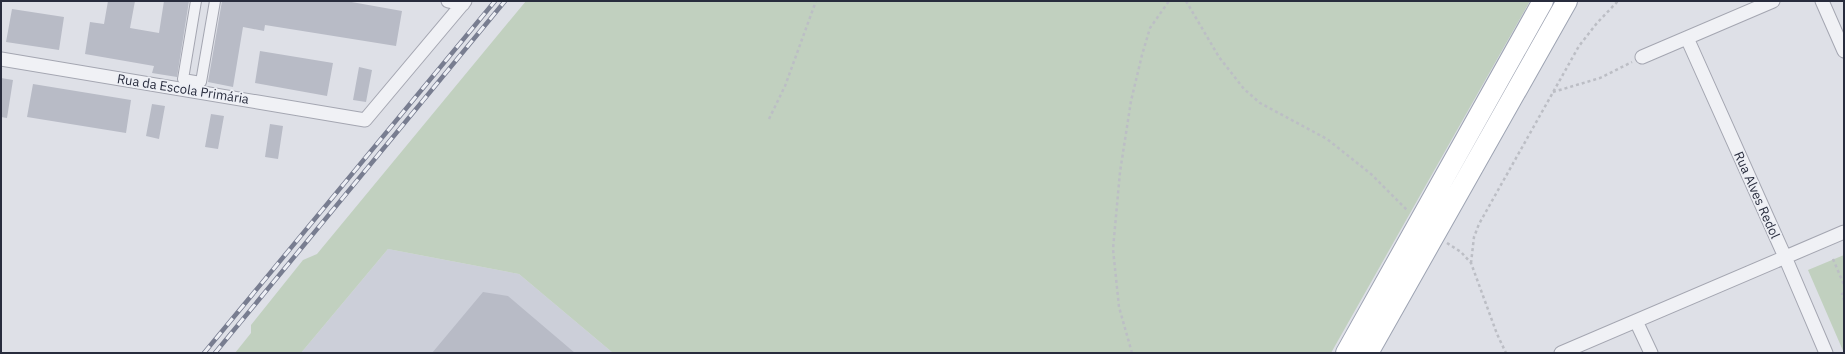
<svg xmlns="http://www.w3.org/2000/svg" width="1845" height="354" font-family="'IBM Plex Sans',sans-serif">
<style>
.built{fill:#cccfd9}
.green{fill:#c1d0bf}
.building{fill:#b8bbc6}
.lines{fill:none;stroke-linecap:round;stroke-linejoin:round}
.pedestrian-casing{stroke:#a4a6b1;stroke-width:12}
.minor-casing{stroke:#a4a6b1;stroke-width:15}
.primary-casing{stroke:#9da3b2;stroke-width:22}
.path{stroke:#bcbec5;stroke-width:2.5;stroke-dasharray:3 3;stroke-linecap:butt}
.pedestrian{stroke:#f0f1f5;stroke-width:10}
.minor{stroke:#f0f1f5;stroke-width:13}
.primary{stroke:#fff;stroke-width:20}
.rail-casing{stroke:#787d90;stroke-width:4.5}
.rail{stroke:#edeff5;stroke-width:3;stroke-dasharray:9;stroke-linecap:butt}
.labels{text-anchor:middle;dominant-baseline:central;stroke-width:3.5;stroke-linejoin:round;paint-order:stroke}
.street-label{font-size:13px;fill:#282c3d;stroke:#edeff5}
</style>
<rect width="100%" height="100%" fill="#dee0e7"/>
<path class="built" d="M 388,249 L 519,274 L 613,353 L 301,353 Z"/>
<path class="green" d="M 526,1 L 1530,1 L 1331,353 L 613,353 L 519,274 L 388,249 L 301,353 L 235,353 L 251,333 L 251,325 L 303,260 L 317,254 Z
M 1844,255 L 1844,353 L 1808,270 Z"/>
<path class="building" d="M 108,1 L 135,1 L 130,28 L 159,33 L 164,1 L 189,1 L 177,77 L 152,73 L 154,66 L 85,54 L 90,22 L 104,24 Z
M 222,1 L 346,1 L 402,11 L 396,46 L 265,25 L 264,31 L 243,27 L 233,87 L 208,82 Z
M 12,9 L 64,17 L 59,50 L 6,42 Z
M 260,51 L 333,63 L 327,96 L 255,83 Z
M 359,67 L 372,70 L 366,102 L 353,100 Z
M 1,78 L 13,80 L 7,118 L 1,117 Z
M 33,84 L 131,100 L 126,133 L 27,117 Z
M 152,104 L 165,106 L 159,139 L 146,136 Z
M 211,114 L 224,116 L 218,149 L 205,147 Z
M 270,124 L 283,126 L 278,159 L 265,157 Z
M 483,292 L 508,296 L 575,353 L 432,353 Z"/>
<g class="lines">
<g class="pedestrian-casing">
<path id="pedestrian" d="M 196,1 L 183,79 L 201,82 L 215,1"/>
</g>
<g class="minor-casing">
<path id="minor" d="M 448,1 L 463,4
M 1822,1 L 1844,51
M 1687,38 L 1785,257 L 1826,353
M 1642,57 L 1773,1
M 1,59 L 365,120 L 465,1
M 1636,321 L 1651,353
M 1561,353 L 1844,232"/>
</g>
<g class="primary-casing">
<path id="primary" d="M 1346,353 L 1543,1
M 1368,353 L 1567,1"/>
</g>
<path class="path" d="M 1186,1 L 1219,57 L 1244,89 L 1260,103 L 1327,139 L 1371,174 L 1408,211
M 1553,92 L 1600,78 L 1632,62
M 769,119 L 785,86 L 816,1
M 1447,243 L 1461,252 L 1471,263 L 1497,334 L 1506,353
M 1833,259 L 1844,285
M 1471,263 L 1474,237 L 1479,224 L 1579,46 L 1597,23 L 1618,1
M 1844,293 L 1842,294 L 1844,300
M 1132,353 L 1119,307 L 1113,249 L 1120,172 L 1131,101 L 1142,55 L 1150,28 L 1169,1"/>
<use href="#pedestrian" class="pedestrian"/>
<use href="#minor" class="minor"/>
<use href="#primary" class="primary"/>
<g class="rail-casing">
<path id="rail" d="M 204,353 L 495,1
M 215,353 L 505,1"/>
</g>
<use href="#rail" class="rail"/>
</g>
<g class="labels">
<g class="street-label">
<text transform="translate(183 89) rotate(9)">Rua da Escola Primária</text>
<text transform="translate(1757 195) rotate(66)">Rua Alves Redol</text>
</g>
</g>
<rect width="1845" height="354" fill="none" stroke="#282c3d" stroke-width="4"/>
</svg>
